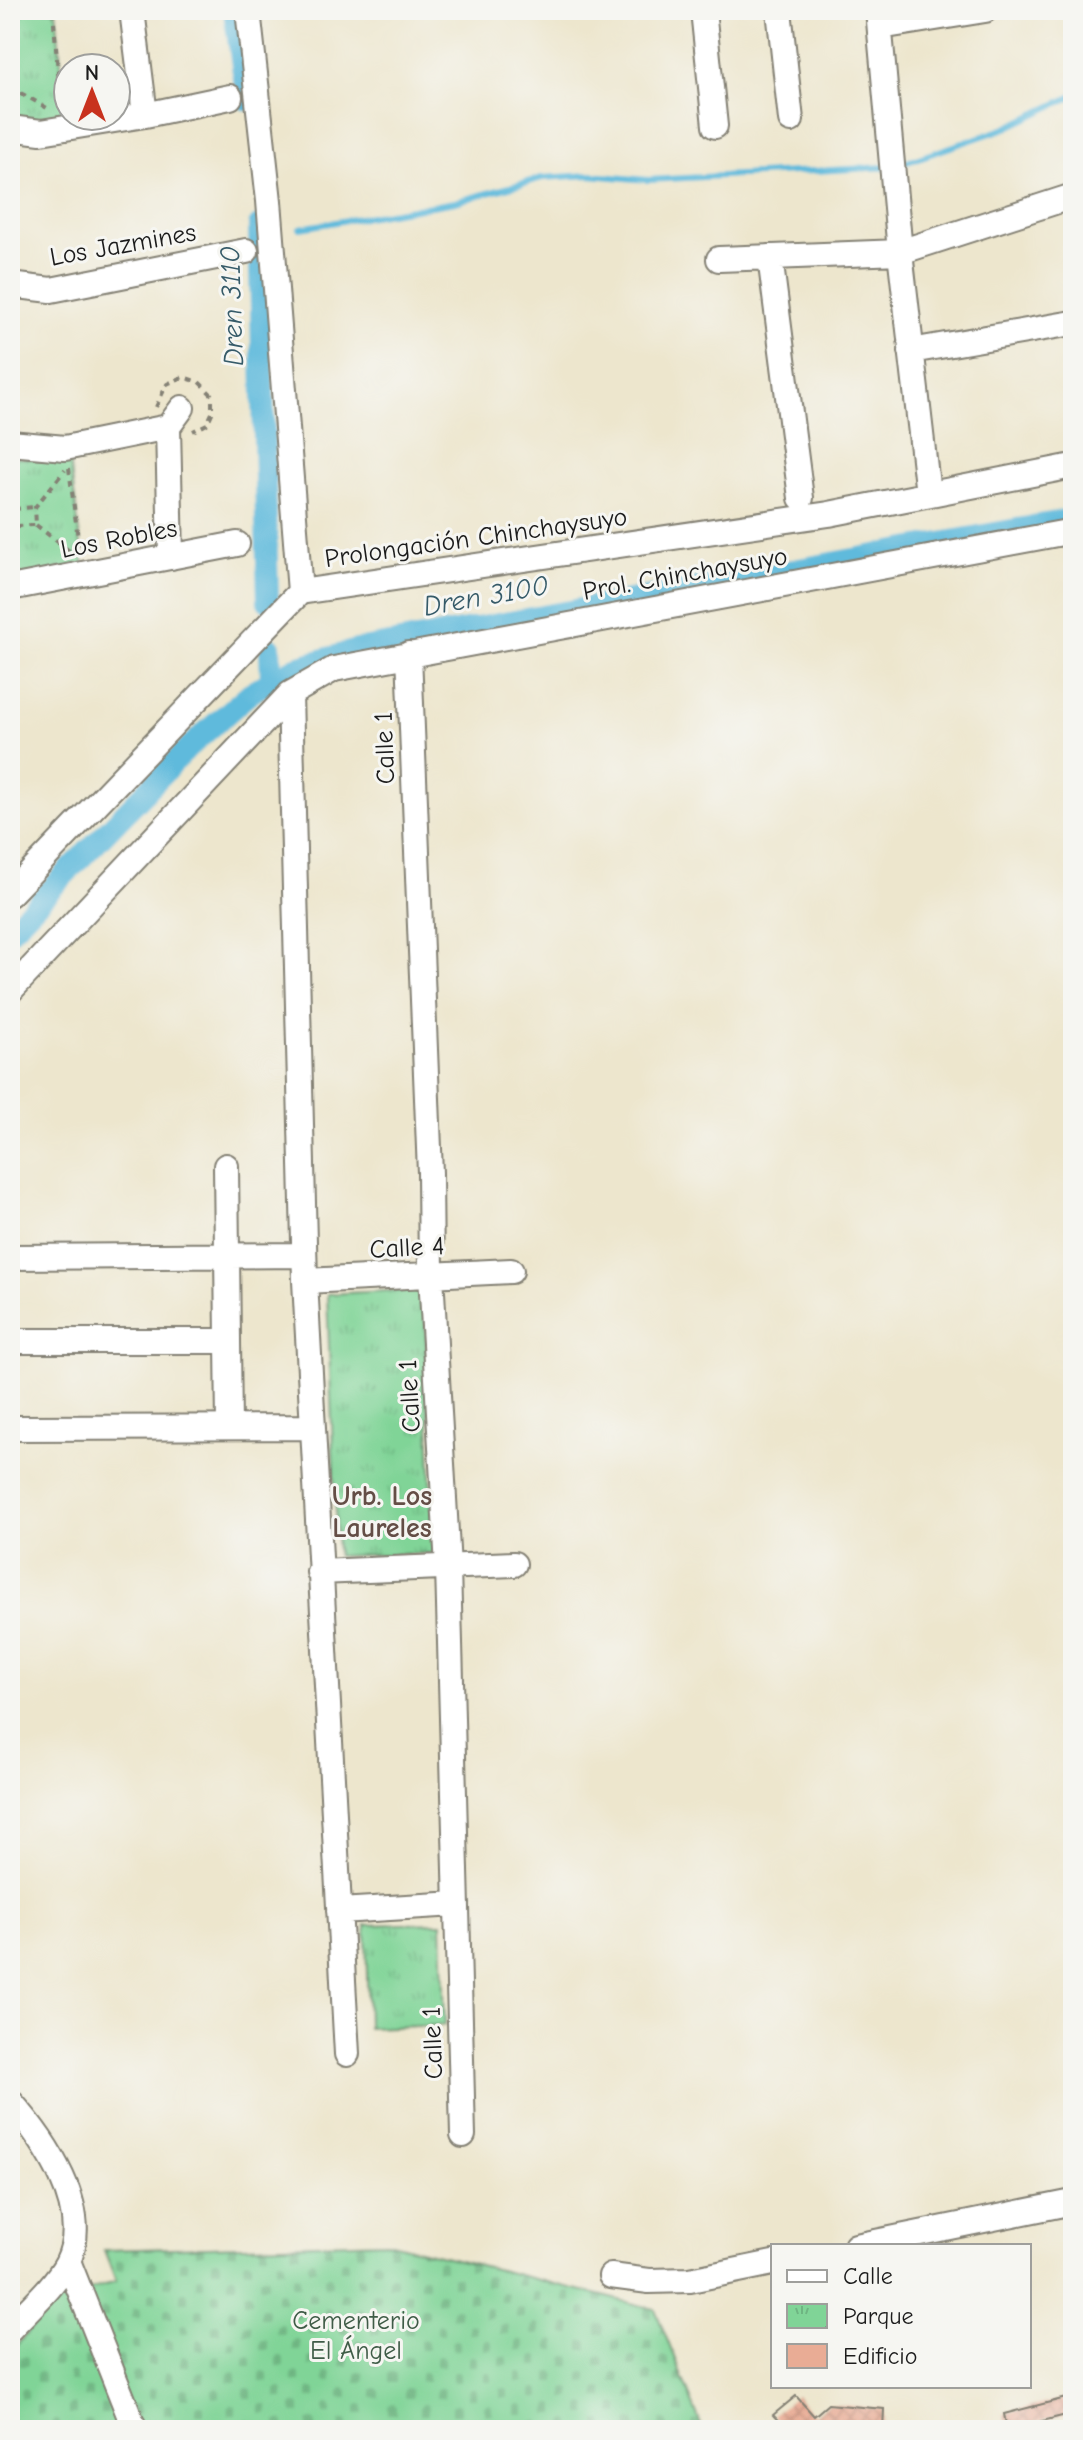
<svg xmlns="http://www.w3.org/2000/svg" width="1083" height="2440" font-family="'Comic Neue',sans-serif">
<style>
.cemetery{fill:url(#cemetery-stones);stroke:#4e785a;stroke-width:2}
.park{fill:url(#park-tufts);stroke:#4e785a;stroke-width:2}
.lines{fill:none;stroke-linecap:round;stroke-linejoin:round}
.stream{stroke:#5ebadc;stroke-width:6}
.canal{stroke:#5ebadc;stroke-width:22}
.building{fill:url(#building-cross-hatch)}
.minor-casing{stroke:#848174;stroke-width:28}
.path{stroke:#848174;stroke-width:4;stroke-dasharray:6 6;stroke-linecap:butt}
.minor{stroke:#fff;stroke-width:24}
.labels{text-anchor:middle;dominant-baseline:central;stroke-width:6;stroke-linejoin:round;paint-order:stroke}
.street-label{font-size:26px;fill:#1c1c1c;stroke:#f6f6f2}
.park-label{font-size:26px;fill:#3f5c47;stroke:#f6f6f2}
.water-label{font-size:28px;font-style:italic;fill:#365b69;stroke:#f6f6f2}
.neighbourhood-label{font-size:28px;font-weight:bold;fill:#644e46;stroke:#f6f6f2}
</style>
<defs>
<pattern id="cemetery-stones" width="16" height="16" patternUnits="userSpaceOnUse" patternTransform="scale(2)"><rect width="16" height="16" fill="#80d497"/><path d="M2 7V4a2 2 0 0 1 4 0v3zM10 15v-3a2 2 0 0 1 4 0v3z" fill="#6eb582"/></pattern>
<pattern id="park-tufts" width="24" height="20" patternUnits="userSpaceOnUse" patternTransform="scale(2)"><rect width="24" height="20" fill="#80d497"/><path d="M3 7l-1-3M5 7V3M7 7l1-3M15 17l-1-3M17 17v-4M19 17l1-3" fill="none" stroke="#6eb582"/></pattern>
<pattern id="building-cross-hatch" width="8" height="8" patternUnits="userSpaceOnUse" patternTransform="scale(2)"><rect width="8" height="8" fill="#e9ac95"/><path d="M0 0l8 8M0 8l8-8" fill="none" stroke="#c79380"/></pattern>
</defs>
<rect width="100%" height="100%" fill="#f6f6f2"/>
<filter id="ink" filterUnits="userSpaceOnUse"><feTurbulence type="fractalNoise" baseFrequency=".0125" numOctaves="2"/><feDisplacementMap in="SourceGraphic" scale="16" xChannelSelector="R" yChannelSelector="G"/><feConvolveMatrix kernelMatrix="1 2 1 2 8 2 1 2 1" color-interpolation-filters="sRGB"/></filter>
<filter id="wash" filterUnits="userSpaceOnUse"><feTurbulence type="fractalNoise" baseFrequency=".006" numOctaves="4" result="noise"/><feDisplacementMap in="SourceGraphic" scale="32" xChannelSelector="R" yChannelSelector="G"/><feGaussianBlur stdDeviation="1.8" result="paint"/><feColorMatrix in="noise" values="0 0 0 0 0 0 0 0 0 0 0 0 0 0 0 0 0 1.4 0 .05"/><feComposite in="paint" operator="in"/></filter>
<g filter="url(#wash)">
<rect width="100%" height="100%" fill="#ede6cd"/>
<path class="cemetery" d="M 387,2242 L 655,2309 L 703,2430 L 10,2430 L 10,2356 L 14,2348 L 53,2303 L 116,2281 L 104,2250 Z"/>
<path class="park" d="M 10,10 L 56,10 L 66,116 L 38,121 L 10,118 Z
M 10,457 L 70,462 L 84,568 L 10,584 Z
M 424,1289 L 434,1553 L 337,1556 L 327,1294 Z
M 442,1923 L 445,2025 L 368,2028 L 366,1925 Z"/>
<g class="lines">
<path class="stream" d="M 898,165 L 1006,128 L 1073,96
M 300,228 L 455,202 L 542,178 L 590,175 L 648,180 L 887,167"/>
<path class="canal" d="M 234,10 L 247,100
M 259,226 L 268,601
M 270,647 L 271,682
M 10,931 L 188,748 L 250,693 L 296,667 L 357,650 L 1073,519"/>
</g>
<g id="blocks">
<path class="building" d="M 796,2396 L 814,2416 L 828,2404 L 884,2409 L 883,2430 L 787,2430 L 773,2415 Z
M 1066,2398 L 1070,2414 L 1007,2430 L 1004,2414 Z"/>
</g>
</g>
<g filter="url(#ink)">
<use href="#blocks" fill-opacity="0" stroke="#848174" stroke-width="2"/>
<g class="lines">
<g class="minor-casing">
<path id="minor" d="M 132,10 L 145,115
M 248,10 L 269,201 L 300,592
M 703,10 L 715,126
M 779,10 L 791,120
M 878,10 L 900,252 L 928,494
M 880,27 L 985,10
M 10,128 L 41,132 L 145,115 L 230,97
M 770,257 L 801,498
M 719,259 L 900,252 L 1073,196
M 10,285 L 51,290 L 246,251
M 911,351 L 1073,323
M 168,427 L 171,557
M 10,443 L 65,448 L 168,427 L 182,408
M 10,588 L 237,544
M 409,654 L 430,1173 L 431,1275 L 448,1567 L 463,2135
M 290,694 L 305,1281 L 347,2054
M 10,894 L 300,592 L 829,514 L 1073,466
M 10,991 L 290,694 L 334,669 L 1073,531
M 226,1166 L 229,1427
M 10,1257 L 304,1255
M 305,1281 L 511,1271
M 10,1341 L 228,1341
M 10,1428 L 312,1427
M 319,1572 L 514,1564
M 339,1911 L 457,1904
M 10,2101 C 44,2139 94,2210 67,2263 C 54,2287 28,2309 10,2329
M 856,2246 L 1073,2202
M 68,2261 L 135,2430
M 611,2276 L 649,2281 L 690,2280 L 773,2263"/>
</g>
<path class="path" d="M 53,10 L 61,109
M 10,23 L 27,10
M 10,87 L 49,109
M 156,407 L 167,384 L 183,377 L 199,382 L 212,395 L 212,413 L 207,424 L 193,431
M 69,468 L 80,554
M 10,505 L 14,509 L 15,526 L 36,525 L 35,507 L 65,470
M 14,509 L 35,507
M 36,525 L 72,553
M 10,532 L 15,526"/>
<use href="#minor" class="minor"/>
</g>
</g>
<g class="labels">
<g class="street-label">
<text transform="translate(123 245) rotate(-10)">Los Jazmines</text>
<text transform="translate(476 538) rotate(-8)">Prolongación Chinchaysuyo</text>
<text transform="translate(119 539) rotate(-11)">Los Robles</text>
<text transform="translate(685 574) rotate(-10)">Prol. Chinchaysuyo</text>
<text transform="translate(385 748) rotate(-92)">Calle 1</text>
<text transform="translate(407 1248) rotate(-3)">Calle 4</text>
<text transform="translate(410 1396) rotate(-93)">Calle 1</text>
<text transform="translate(433 2043) rotate(-92)">Calle 1</text>
</g>
<g class="park-label">
<text x="356" y="2321">Cementerio<tspan x="356" dy="30">El Ángel</tspan></text>
</g>
<g class="water-label">
<text transform="translate(232 306) rotate(-92)">Dren 3110</text>
<text transform="translate(486 596) rotate(-10)">Dren 3100</text>
</g>
<g class="neighbourhood-label">
<text x="382" y="1496">Urb. Los<tspan x="382" dy="32">Laureles</tspan></text>
</g>
</g>
<rect width="1083" height="2440" fill="none" stroke="#f6f6f2" stroke-width="40"/>
<rect x="771" y="2244" width="260" height="144" fill="#f6f6f2" stroke="#9f9f9c" stroke-width="2"/>
<rect x="787" y="2270" width="40" height="12" fill="#ffffff" stroke="#9f9f9c" stroke-width="2"/>
<text x="843" y="2284" font-size="24" fill="#1c1c1c">Calle</text>
<rect x="787" y="2304" width="40" height="24" fill="url(#park-tufts)" stroke="#9f9f9c" stroke-width="2"/>
<text x="843" y="2324" font-size="24" fill="#1c1c1c">Parque</text>
<rect x="787" y="2344" width="40" height="24" fill="#e9ac95" stroke="#9f9f9c" stroke-width="2"/>
<text x="843" y="2364" font-size="24" fill="#1c1c1c">Edificio</text>
<g transform="translate(92 92)"><circle r="38" fill="#f6f6f2" stroke="#9f9f9c" stroke-width="2"/>
<path d="M0-6L14 30L0 20L-14 30Z" fill="#c8321e"/>
<text y="-12" font-size="22" font-weight="bold" text-anchor="middle" fill="#1c1c1c">N</text>
</g>
</svg>
